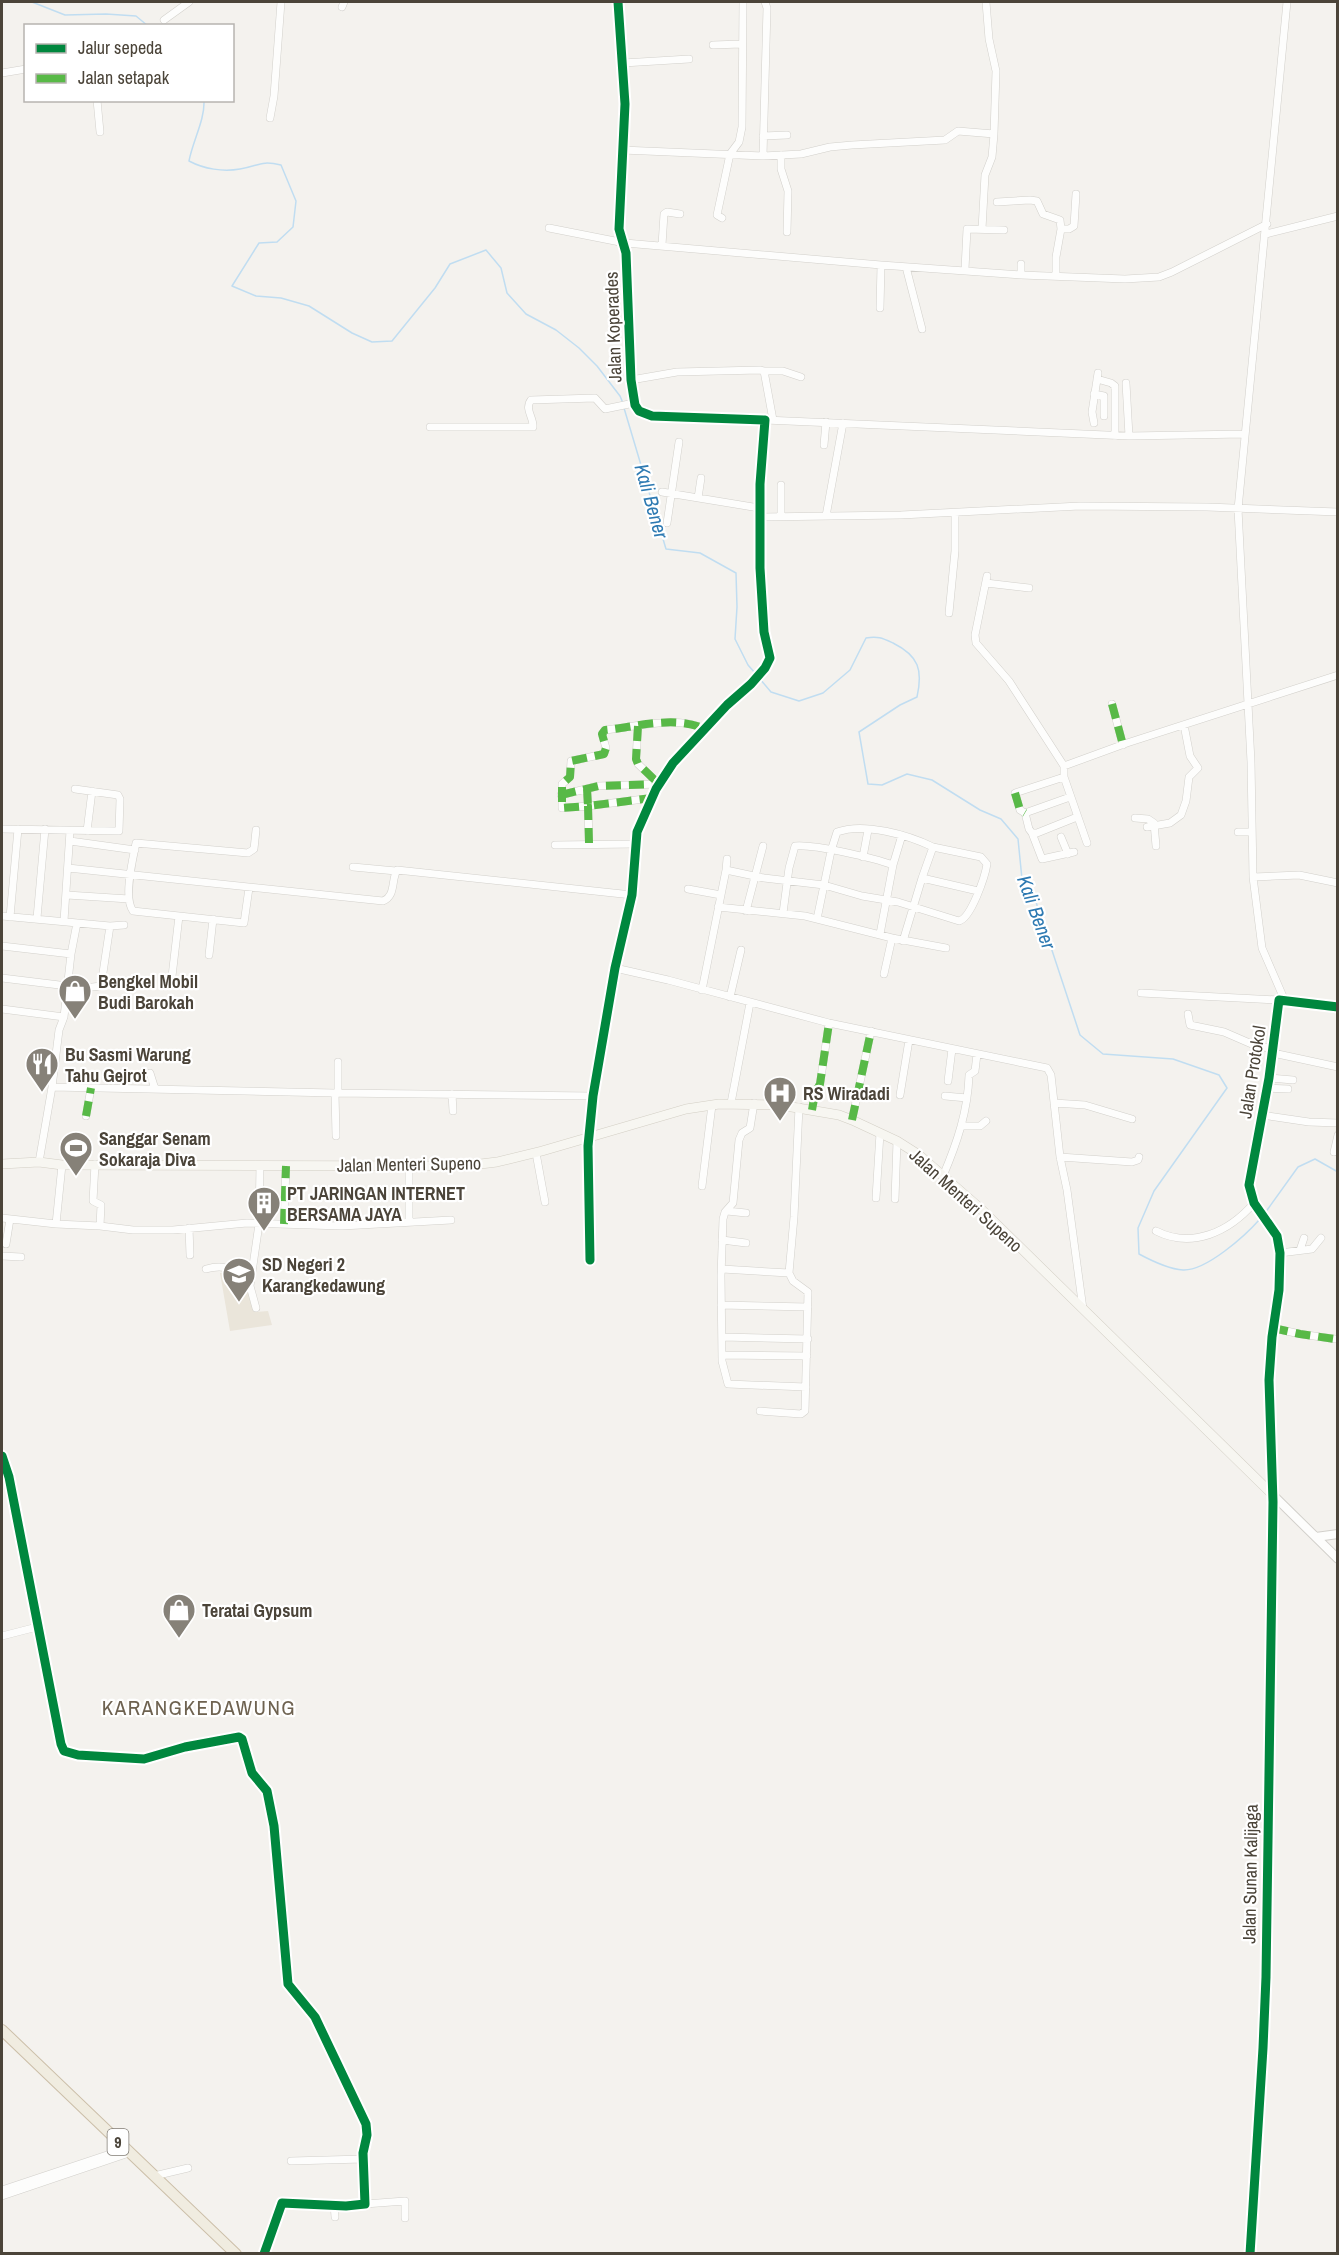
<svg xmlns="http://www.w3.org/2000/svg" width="1339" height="2255" font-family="'Archivo Narrow',sans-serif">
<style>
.education{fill:#eae5da}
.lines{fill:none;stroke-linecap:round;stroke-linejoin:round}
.stream{stroke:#c0ddf1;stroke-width:1.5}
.minor-casing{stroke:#d2d0cb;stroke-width:8}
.tertiary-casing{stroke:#d2d0cb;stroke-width:10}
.secondary-casing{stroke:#d3cfc5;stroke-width:10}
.trunk-casing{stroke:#ccbfa9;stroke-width:12}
.minor{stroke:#fdfdfc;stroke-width:7}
.tertiary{stroke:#fdfdfc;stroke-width:8}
.secondary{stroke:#f7f6f1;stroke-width:9}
.trunk{stroke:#f0ece0;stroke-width:10}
.quiet{stroke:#58b947;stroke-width:8;stroke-dasharray:15 8;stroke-linecap:butt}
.cycleway-casing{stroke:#fff;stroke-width:13}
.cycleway{stroke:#00873e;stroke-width:9}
.labels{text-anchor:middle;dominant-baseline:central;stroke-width:4.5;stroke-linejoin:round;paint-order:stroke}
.shield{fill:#fff;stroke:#817c74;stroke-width:1.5}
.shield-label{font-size:16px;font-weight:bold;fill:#4b4439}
.street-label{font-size:18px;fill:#4b4439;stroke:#fff}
.poi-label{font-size:18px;font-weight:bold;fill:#4b4439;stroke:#fff;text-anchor:start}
.water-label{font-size:20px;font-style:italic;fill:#2e7ab2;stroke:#fff}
.quarter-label{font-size:21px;letter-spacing:1.5px;fill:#6e6250;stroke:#fff}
</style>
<rect width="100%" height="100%" fill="#f4f2ee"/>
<path class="education" d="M 220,1273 L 233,1273 L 251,1295 L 256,1312 L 268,1311 L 272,1325 L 230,1331 Z"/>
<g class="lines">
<path class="stream" d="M 32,2 L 65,15 L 106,14 L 136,16 L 148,26
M 204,100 C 205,120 193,140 189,161 C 204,169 223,172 240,169 C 259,166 260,160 281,165 L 296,201 L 293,227 L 277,242 L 259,243 L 232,286 L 256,296 L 281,298 L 309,306 L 352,333 L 372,342 L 392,341 L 435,288 L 450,264 L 486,250 L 501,268 L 507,293 L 526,314 L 556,330 L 579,348 L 597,366 L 620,396 L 623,403
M 624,408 L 666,549 L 700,553 L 736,573 L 737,607 L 735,639 L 748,665 L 755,673
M 760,679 L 771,692 L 799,701 L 823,693 L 850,670 L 866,638 C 878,636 882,638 893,643 C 919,656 923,670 917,697 L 900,705 L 859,732 L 868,784 L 882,785 L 907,774 L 932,780 L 980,810 L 1001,819 L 1018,839 L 1022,879 L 1034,896 L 1080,1035 L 1103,1054 L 1173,1059 L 1219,1075 L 1227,1088 L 1154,1191 L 1138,1228 L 1139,1254 C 1152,1261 1168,1269 1183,1270 C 1206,1271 1245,1236 1260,1219
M 1265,1213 L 1298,1167 L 1315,1159 L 1338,1172"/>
<g class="minor-casing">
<path id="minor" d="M 342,7 L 344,2
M 164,20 L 189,2
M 713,45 L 741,44
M 623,63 L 689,59
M 2,73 L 26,69
M 97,100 L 100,132
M 270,118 L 274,96 L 281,2
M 763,136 L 787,135
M 622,150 L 763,156 L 801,154 L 830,147 L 852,145 L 945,140 L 958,131 L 994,134
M 781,155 L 781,169 L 788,191 L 787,232
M 763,156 L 767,8 L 765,2
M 997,202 L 1030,200 L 1037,201 L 1043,214 L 1060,220 L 1061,229
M 722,218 L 717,215 L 730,154 L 739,142 L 742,127 L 743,2
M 549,228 L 625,243 L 881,265 L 1021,275 L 1125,279 L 1159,277 L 1172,272 L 1267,224
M 982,229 L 985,175 L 992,157 L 994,134 L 996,71 L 989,39 L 986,2
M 1266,234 L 1338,216
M 662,245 L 664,214 L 667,212 L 680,214
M 906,267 L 922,329
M 965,269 L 967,229 L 1004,230
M 1021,275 L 1021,264
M 1056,276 L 1056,257 L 1061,229 L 1069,229 L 1074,226 L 1076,194
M 880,308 L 881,265
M 764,371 L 783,371 L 801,377
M 1097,379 L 1111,383 L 1115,386 L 1115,436
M 631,380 L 677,372 L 760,370 L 764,371 L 773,420
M 1126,383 L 1129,436
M 1094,394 L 1104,396 L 1104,416
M 765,420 L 1129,436 L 1244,434
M 1094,423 L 1092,412 L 1098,373
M 430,427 L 533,427 C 534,418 524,409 531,400 L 595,398 L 605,409 L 634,403
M 824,445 L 826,422
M 781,485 L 781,516
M 662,492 L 759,508
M 698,498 L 701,478
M 826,516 L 843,423
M 760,517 L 901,515 L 1080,506 L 1207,507 L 1338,512
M 667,523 L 679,442
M 987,576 L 975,635 L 976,643 L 1009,681 L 1064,766 L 1064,777 L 1087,843
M 986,583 L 1029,588
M 949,613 L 955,551 L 955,513
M 1112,704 L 1123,745
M 638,726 L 636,759 L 638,764 L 659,784
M 1064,766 L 1127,743 L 1338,675
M 587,789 L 588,806 L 652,798
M 561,795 L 598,786 L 659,784
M 1070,797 L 1025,813 L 1029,829 L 1032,833 L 1037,833 L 1077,817
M 1025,813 L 1020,810 L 1015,793 L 1064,777
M 1135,818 L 1148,819 L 1154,823 L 1156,846
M 1147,827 L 1170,823 L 1181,815 L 1186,801 L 1189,777 L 1198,768 L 1190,756 L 1184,725
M 2,829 L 119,831 L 120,799 L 118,795 L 75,789
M 87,831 L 92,791
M 1238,832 L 1251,832
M 1032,833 L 1042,859 L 1074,852
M 1061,837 L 1068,854
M 70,841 L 135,850
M 589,843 L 588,806 L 562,808 L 562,784 L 570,777 L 571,761 L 604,754 L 606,748 L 602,734 L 605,730 C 636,727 675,715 705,729
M 555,845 L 635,844
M 863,857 L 868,830
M 893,865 L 902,835
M 353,867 L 396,871
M 68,868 L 383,901 C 396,896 391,880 397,870 L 632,895
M 726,870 L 727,859
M 1253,877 L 1299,875 L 1338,883
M 249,888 L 244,923 L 133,911 C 123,898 133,858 136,843 L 248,853 L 254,849 L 256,830
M 688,889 L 721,895
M 67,895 L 129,899
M 718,907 L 805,916 L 892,938 L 884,974
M 746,911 L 763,846
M 783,913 L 789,868 L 795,846 C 814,844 874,858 893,865 L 880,934
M 2,916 L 110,926 L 124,925
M 10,917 L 18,829
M 37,918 L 45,829
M 817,919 L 831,851 L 837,832 C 864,822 908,835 933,847
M 64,921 L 70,831
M 77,923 L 71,954 L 64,1017 L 59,1030 L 52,1087 L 335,1093 L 593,1096
M 892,938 L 946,948
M 903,941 L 922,878 L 978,891
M 2,946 L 71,954
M 209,955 L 213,919
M 615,968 L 668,980 L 829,1023 L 1047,1068 L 1051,1075 L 1060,1157 L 1067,1190 L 1083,1309
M 2,978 L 84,988 L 101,986 L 110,926
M 171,985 L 179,916
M 702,990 L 726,870 L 764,878 L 824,885 L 862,896 L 898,902 L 959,921 C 971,918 985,877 987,864 L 981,857 L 933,847 L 922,878
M 1141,993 L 1279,1000
M 730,997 L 741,950
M 1285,1001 L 1262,948 L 1253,877 L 1251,762 L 1238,509 L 1287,2
M 2,1009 L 64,1017
M 1188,1014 L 1190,1025 L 1224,1032 L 1254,1045 L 1273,1049
M 1273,1053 L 1338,1067
M 338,1062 L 338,1093
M 150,1073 L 155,1089
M 1269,1078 L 1293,1080
M 948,1081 L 952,1049
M 1267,1088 L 1288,1089
M 335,1093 L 336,1136
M 452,1094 L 453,1111
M 900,1095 L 909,1040
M 945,1096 L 967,1098
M 731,1103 L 750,1003
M 754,1103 L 750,1128 L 742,1133 L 739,1140 L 733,1203 L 725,1212 L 723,1219 L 721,1276 L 722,1361 L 728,1384 L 806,1387
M 1054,1103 L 1085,1105 L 1132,1119
M 812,1110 L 815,1093 L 820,1084 L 829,1023
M 1262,1115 L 1309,1122 L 1338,1123
M 86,1116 L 91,1088
M 852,1120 L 871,1031
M 962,1126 L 980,1126 L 986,1121
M 589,1137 L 590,1260
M 1334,1152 L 1338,1135
M 536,1153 L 545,1202
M 1060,1157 L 1132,1162 L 1138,1160 L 1139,1157
M 39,1162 L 52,1087
M 95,1164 L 93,1201 L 101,1205 L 100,1226
M 943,1176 C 957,1143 968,1111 969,1075 L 975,1071 L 977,1054
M 702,1186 L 712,1105
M 876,1198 L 880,1133
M 895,1199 L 897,1141
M 727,1211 L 746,1213
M 2,1218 L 56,1224 L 62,1165
M 409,1222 L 409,1166
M 56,1224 L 100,1226 L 133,1230 L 173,1230 L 247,1223 L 342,1226 L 451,1220
M 284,1224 L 286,1166
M 189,1228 L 190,1255
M 1156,1231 C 1192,1249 1229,1232 1254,1203
M 722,1240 L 746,1243
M 6,1244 L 10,1219
M 1300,1250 L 1304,1238
M 1280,1253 L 1312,1249 L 1321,1238
M 2,1256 L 21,1257
M 206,1269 C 226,1263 238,1270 250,1286
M 722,1269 L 789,1273
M 721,1305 L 808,1307
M 256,1308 L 250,1286 L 259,1224 L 260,1165
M 1273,1328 L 1300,1334 L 1335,1339
M 722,1337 L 808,1339
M 722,1355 L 807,1356
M 760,1411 L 801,1414 L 805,1411 L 808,1292 L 793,1281 L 789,1273 L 794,1217 L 799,1107
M 2,1456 L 9,1477 L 61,1744 L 64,1751 L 78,1755 L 144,1759 L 185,1747 L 239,1737 L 242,1739 L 252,1773 L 267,1791 L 274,1826 L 288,1984 L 315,2017 L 366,2124 L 367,2135 L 363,2153 L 365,2204 L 346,2206 L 282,2203 L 264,2254
M 2,1636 L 37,1627
M 291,2161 L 363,2159
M 154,2176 L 188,2168
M 2,2190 L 125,2149
M 2,2196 L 129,2153
M 334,2204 L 335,2217
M 365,2204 L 405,2201 L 405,2218"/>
</g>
<g class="tertiary-casing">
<path id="tertiary" d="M 589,1137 L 593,1096 L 612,985 L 632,895 L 637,832 L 656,789 L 673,763 L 727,705 L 751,684 L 765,668 L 770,658 L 764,632 L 760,568 L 760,484 L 765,420 L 652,416 L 639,411 L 635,405 L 631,380 L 626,253 L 619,229 L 625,104 L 618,2
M 1273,1495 L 1338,1559
M 1316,1537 L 1338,1534
M 1250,2254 L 1263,2048 L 1266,1977 L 1273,1502 L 1269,1380 L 1272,1337 L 1279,1290 L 1280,1253 L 1277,1236 L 1254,1203 L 1249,1185 L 1269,1078 L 1279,1000 L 1338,1007"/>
</g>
<g class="secondary-casing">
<path id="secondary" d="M 2,1164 L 39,1162 L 62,1165 L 464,1166 L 497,1162 L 542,1151 L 686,1109 L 719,1104 L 780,1105 L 839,1115 L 852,1120 L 897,1141 L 919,1155 L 982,1210 L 1273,1495"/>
</g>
<g class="trunk-casing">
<path id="trunk" d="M 2,2030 L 236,2254"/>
</g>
<use href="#minor" class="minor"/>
<use href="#tertiary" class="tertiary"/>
<use href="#secondary" class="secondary"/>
<use href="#trunk" class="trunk"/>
<path class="quiet" d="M 1112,704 L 1123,745
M 638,726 L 636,759 L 638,764 L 659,784
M 587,789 L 588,806 L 652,798
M 1015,793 L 1020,810 L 1025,813
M 561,795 L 598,786 L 659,784
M 589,843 L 588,806 L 562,808 L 562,784 L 570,777 L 571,761 L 604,754 L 606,748 L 602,734 L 605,730 C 636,727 675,715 705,729
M 812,1110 L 815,1093 L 820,1084 L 829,1023
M 86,1116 L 91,1088
M 852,1120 L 871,1031
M 284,1224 L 286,1166
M 1273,1328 L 1300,1334 L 1335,1339"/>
<g class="cycleway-casing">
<path id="cycleway" d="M 590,1260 L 588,1146 L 593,1096 L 615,968 L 632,895 L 637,832 L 656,789 L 673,763 L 727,705 L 751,684 L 765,668 L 770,658 L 764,632 L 760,568 L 760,484 L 765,420 L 652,416 L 639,411 L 635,405 L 631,380 L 626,253 L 619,229 L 625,104 L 618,2
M 2,1456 L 9,1477 L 61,1744 L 64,1751 L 78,1755 L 144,1759 L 185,1747 L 239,1737 L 242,1739 L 252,1773 L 267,1791 L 274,1826 L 288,1984 L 315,2017 L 366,2124 L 367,2135 L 363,2153 L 365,2204 L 346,2206 L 282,2203 L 264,2254
M 1250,2254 L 1263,2048 L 1266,1977 L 1273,1502 L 1269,1380 L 1272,1337 L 1279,1290 L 1280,1253 L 1277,1236 L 1254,1203 L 1249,1185 L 1269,1078 L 1279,1000 L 1338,1007"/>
</g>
<use href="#cycleway" class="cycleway"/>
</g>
<defs>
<g id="shop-pin" transform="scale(1.725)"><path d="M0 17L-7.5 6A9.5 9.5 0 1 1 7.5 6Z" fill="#868178" stroke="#fff"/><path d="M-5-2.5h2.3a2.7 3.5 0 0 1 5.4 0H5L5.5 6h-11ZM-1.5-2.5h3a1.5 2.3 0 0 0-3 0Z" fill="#fff"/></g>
<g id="restaurant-pin" transform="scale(1.725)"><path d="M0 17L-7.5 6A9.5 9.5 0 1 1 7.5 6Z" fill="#868178" stroke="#fff"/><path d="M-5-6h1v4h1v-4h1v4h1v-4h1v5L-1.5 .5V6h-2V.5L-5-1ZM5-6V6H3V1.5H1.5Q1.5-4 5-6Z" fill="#fff"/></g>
<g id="hospital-pin" transform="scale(1.725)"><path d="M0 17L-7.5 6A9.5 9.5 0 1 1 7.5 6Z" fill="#868178" stroke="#fff"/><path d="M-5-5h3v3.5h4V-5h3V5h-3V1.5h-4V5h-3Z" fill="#fff"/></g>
<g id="stadium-pin" transform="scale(1.725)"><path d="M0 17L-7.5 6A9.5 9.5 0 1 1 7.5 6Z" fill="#868178" stroke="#fff"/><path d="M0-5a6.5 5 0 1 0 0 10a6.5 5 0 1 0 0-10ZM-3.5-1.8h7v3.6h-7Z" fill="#fff"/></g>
<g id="building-pin" transform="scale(1.725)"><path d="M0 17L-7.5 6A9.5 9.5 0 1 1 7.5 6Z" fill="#868178" stroke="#fff"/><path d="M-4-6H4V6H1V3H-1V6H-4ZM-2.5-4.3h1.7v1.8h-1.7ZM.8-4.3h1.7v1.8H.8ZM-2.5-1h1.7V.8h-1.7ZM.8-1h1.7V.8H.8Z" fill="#fff"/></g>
<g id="school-pin" transform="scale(1.725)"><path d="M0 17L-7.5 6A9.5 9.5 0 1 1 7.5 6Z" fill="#868178" stroke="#fff"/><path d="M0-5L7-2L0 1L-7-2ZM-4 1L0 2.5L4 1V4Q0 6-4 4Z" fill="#fff"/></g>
</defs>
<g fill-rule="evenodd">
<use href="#shop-pin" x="75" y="991"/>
<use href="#restaurant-pin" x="42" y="1064"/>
<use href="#hospital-pin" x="780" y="1093"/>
<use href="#stadium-pin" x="76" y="1148"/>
<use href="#building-pin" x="264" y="1203"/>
<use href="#school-pin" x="239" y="1274"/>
<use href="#shop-pin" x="179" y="1610"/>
</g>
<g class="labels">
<rect class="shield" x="107.5" y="2129" width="21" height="26" rx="4.5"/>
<g class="shield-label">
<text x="118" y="2142">9</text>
</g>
<g class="street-label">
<text transform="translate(613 327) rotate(-92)">Jalan Koperades</text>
<text transform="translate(1252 1072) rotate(-81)">Jalan Protokol</text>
<text transform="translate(409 1164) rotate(-1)">Jalan Menteri Supeno</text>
<text transform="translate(966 1200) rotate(42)">Jalan Menteri Supeno</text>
<text transform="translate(1250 1874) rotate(-89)">Jalan Sunan Kalijaga</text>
</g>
<g class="poi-label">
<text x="98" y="981">Bengkel Mobil<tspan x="98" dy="21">Budi Barokah</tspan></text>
<text x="65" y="1054">Bu Sasmi Warung<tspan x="65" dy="21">Tahu Gejrot</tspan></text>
<text x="803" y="1093">RS Wiradadi</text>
<text x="99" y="1138">Sanggar Senam<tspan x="99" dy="21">Sokaraja Diva</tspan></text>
<text x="287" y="1193">PT JARINGAN INTERNET<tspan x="287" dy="21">BERSAMA JAYA</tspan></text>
<text x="262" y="1264">SD Negeri 2<tspan x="262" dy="21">Karangkedawung</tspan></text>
<text x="202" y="1610">Teratai Gypsum</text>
</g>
<g class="water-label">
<text transform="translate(652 501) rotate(74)">Kali Bener</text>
<text transform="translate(1037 912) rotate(70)">Kali Bener</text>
</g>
<g class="quarter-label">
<text x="199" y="1707">KARANGKEDAWUNG</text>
</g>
</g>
<rect width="1339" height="2255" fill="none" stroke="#4b4439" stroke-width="6"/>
<rect x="24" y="24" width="210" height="78" fill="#ffffff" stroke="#b7b4b0" stroke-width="1.5"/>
<rect x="36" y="44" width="30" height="9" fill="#00873e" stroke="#b7b4b0" stroke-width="1.5"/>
<text x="78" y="54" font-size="18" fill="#4b4439">Jalur sepeda</text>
<rect x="36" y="74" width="30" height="9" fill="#58b947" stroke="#b7b4b0" stroke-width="1.5"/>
<text x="78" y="84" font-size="18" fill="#4b4439">Jalan setapak</text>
</svg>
